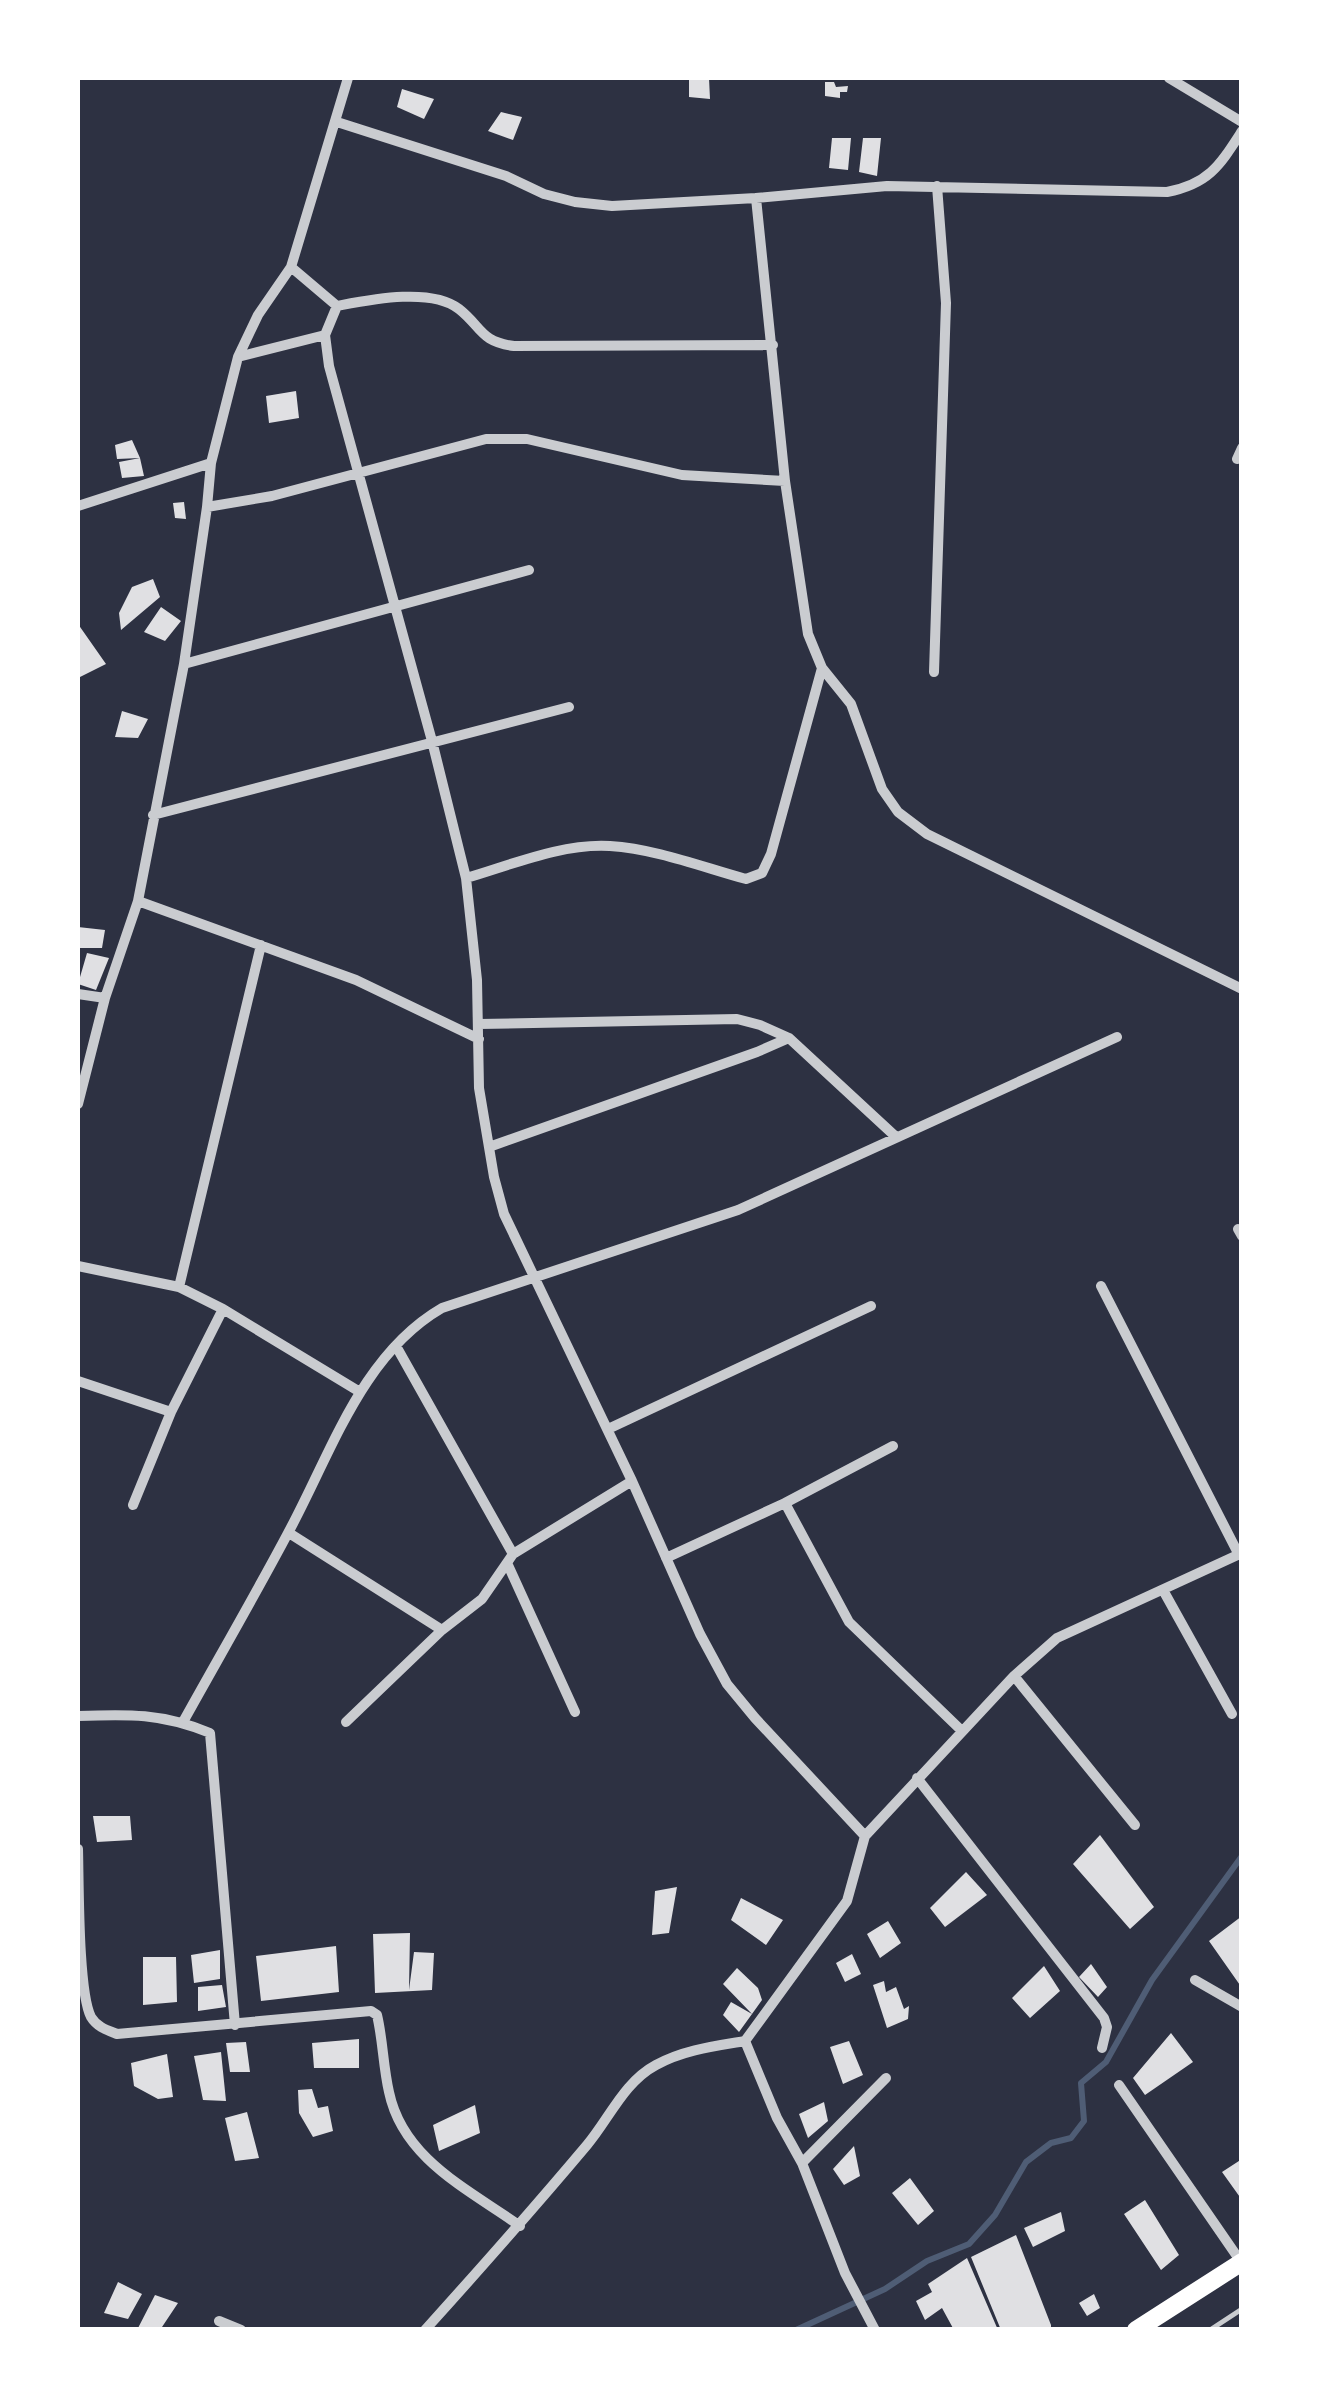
<svg xmlns="http://www.w3.org/2000/svg" width="1319" height="2407" font-family="'Golos Text',sans-serif">
<style>
.lines{fill:none;stroke-linecap:round;stroke-linejoin:round}
.stream{stroke:#4f5d75;stroke-width:6}
.building{fill:#e0e0e3}
.service{stroke:#caccd0;stroke-width:5}
.minor{stroke:#caccd0;stroke-width:10}
.trunk{stroke:#fff;stroke-width:18}
</style>
<rect width="100%" height="100%" fill="#2d3142"/>
<g class="lines">
<path class="stream" d="M 796,2330 L 885,2289 L 927,2261 L 969,2244 L 995,2215 L 1026,2162 L 1051,2143 L 1071,2138 L 1084,2121 L 1081,2083 L 1106,2062 L 1152,1980 L 1242,1856"/>
</g>
<path class="building" d="M 689,78 L 709,78 L 710,99 L 689,97 Z
M 825,82 L 834,82 L 836,87 L 848,86 L 847,92 L 840,92 L 840,98 L 825,96 Z
M 402,89 L 434,99 L 424,119 L 397,107 Z
M 501,112 L 522,117 L 513,140 L 488,131 Z
M 832,138 L 851,138 L 848,170 L 829,168 Z
M 863,138 L 881,138 L 877,176 L 859,172 Z
M 296,391 L 299,418 L 269,423 L 266,396 Z
M 132,440 L 140,458 L 144,476 L 122,478 L 119,462 L 140,458 L 117,459 L 115,445 Z
M 184,502 L 186,519 L 175,518 L 173,503 Z
M 153,579 L 160,597 L 121,630 L 119,613 L 132,587 Z
M 161,607 L 181,621 L 165,641 L 144,632 Z
M 78,624 L 106,664 L 80,677 L 78,673 Z
M 122,711 L 148,719 L 138,738 L 115,737 Z
M 78,927 L 105,930 L 102,948 L 78,948 Z
M 87,953 L 109,958 L 96,990 L 78,984 Z
M 93,1816 L 130,1816 L 132,1840 L 97,1842 Z
M 1100,1835 L 1154,1907 L 1130,1929 L 1073,1864 Z
M 966,1872 L 987,1895 L 945,1927 L 930,1908 Z
M 677,1887 L 669,1933 L 652,1935 L 655,1891 Z
M 741,1898 L 783,1920 L 766,1945 L 731,1920 Z
M 1242,1916 L 1242,1988 L 1209,1941 Z
M 888,1921 L 901,1943 L 880,1958 L 867,1934 Z
M 410,1933 L 409,1990 L 414,1952 L 434,1953 L 432,1990 L 375,1993 L 373,1934 Z
M 336,1946 L 339,1992 L 261,2001 L 256,1956 Z
M 220,1950 L 220,1979 L 194,1983 L 191,1955 Z
M 852,1954 L 861,1974 L 845,1982 L 836,1963 Z
M 143,1957 L 176,1957 L 177,2002 L 143,2005 Z
M 1091,1964 L 1107,1987 L 1098,1997 L 1079,1977 Z
M 1044,1966 L 1060,1991 L 1030,2018 L 1012,1998 Z
M 737,1968 L 758,1988 L 762,2000 L 752,2014 L 739,2032 L 723,2015 L 731,2002 L 752,2014 L 723,1984 Z
M 884,1981 L 886,1992 L 896,1987 L 904,2009 L 909,2006 L 908,2019 L 887,2028 L 873,1985 Z
M 222,1985 L 226,2007 L 198,2011 L 198,1987 Z
M 1171,2033 L 1193,2062 L 1145,2095 L 1133,2078 Z
M 359,2039 L 359,2068 L 314,2068 L 312,2043 Z
M 849,2041 L 863,2075 L 843,2084 L 830,2047 Z
M 246,2042 L 250,2072 L 230,2072 L 226,2043 Z
M 221,2052 L 226,2101 L 203,2100 L 194,2056 Z
M 167,2054 L 173,2097 L 158,2099 L 134,2086 L 131,2063 Z
M 312,2089 L 318,2108 L 328,2106 L 333,2131 L 313,2137 L 299,2113 L 298,2090 Z
M 824,2102 L 828,2121 L 808,2138 L 799,2114 Z
M 475,2105 L 480,2133 L 439,2151 L 433,2125 Z
M 247,2112 L 259,2158 L 235,2161 L 225,2118 Z
M 854,2146 L 860,2176 L 844,2185 L 833,2169 Z
M 1242,2159 L 1242,2200 L 1222,2172 Z
M 910,2178 L 934,2211 L 918,2225 L 892,2193 Z
M 1145,2200 L 1179,2255 L 1161,2270 L 1124,2214 Z
M 1061,2212 L 1065,2231 L 1033,2247 L 1024,2228 Z
M 1016,2235 L 1051,2325 L 1051,2330 L 1001,2330 L 971,2257 Z
M 967,2258 L 998,2330 L 954,2330 L 942,2308 L 925,2320 L 916,2301 L 932,2292 L 928,2284 Z
M 118,2282 L 142,2294 L 128,2319 L 104,2313 Z
M 1094,2294 L 1100,2308 L 1087,2316 L 1079,2303 Z
M 155,2295 L 178,2303 L 160,2330 L 137,2330 Z"/>
<g class="lines">
<path class="service" d="M 1210,2330 L 1242,2309"/>
<path class="minor" d="M 1169,78 L 1242,122
M 337,122 L 506,176 L 544,194 L 575,202 L 612,206 L 756,198 L 887,186 L 1167,192 C 1209,184 1220,165 1242,131
M 756,198 L 785,481 L 808,634 L 822,668 L 851,704 L 882,789 L 898,812 L 927,834 L 1242,989
M 291,267 L 337,306 L 325,335 L 329,366 L 432,741 L 466,878 L 477,980 L 479,1088 L 494,1177 L 504,1214 L 632,1481 L 700,1634 L 727,1684 L 755,1718 L 865,1836
M 337,306 C 369,300 431,287 459,309 C 482,327 480,342 514,346 L 773,345
M 238,357 L 325,335
M 1237,459 L 1242,448
M 78,506 L 211,463
M 207,507 L 272,496 L 486,439 L 527,439 L 682,475 L 785,481
M 184,664 L 529,570
M 934,672 L 946,303 L 937,186
M 153,815 L 569,707
M 466,878 C 511,865 562,843 610,846 C 656,849 702,867 746,879 L 762,873 L 771,854 L 822,668
M 138,901 L 356,980 L 479,1039
M 78,994 L 105,998
M 479,1024 L 737,1019 L 760,1025 L 789,1038 L 895,1136
M 78,1104 L 105,998 L 138,901 L 184,664 L 207,507 L 211,463 L 238,357 L 258,315 L 291,267 L 348,78
M 489,1147 L 757,1052 L 789,1038
M 1238,1229 L 1242,1236
M 78,1266 L 179,1287 L 223,1309 L 360,1392
M 1101,1286 L 1239,1555
M 179,1287 L 261,945
M 396,1346 L 513,1554
M 78,1381 L 171,1412
M 608,1429 L 871,1306
M 785,1503 L 849,1622 L 962,1731
M 133,1505 L 171,1412 L 223,1309
M 289,1533 L 442,1630
M 513,1554 L 632,1481
M 666,1558 L 785,1503 L 893,1446
M 508,1565 L 575,1712
M 1163,1590 L 1232,1714
M 1014,1676 L 1135,1825
M 78,1716 C 128,1714 162,1713 210,1733 L 235,2025
M 183,1722 C 218,1659 254,1597 288,1533 C 331,1454 361,1355 442,1308 L 738,1210 L 1117,1037
M 346,1722 L 442,1630 L 482,1599 L 513,1554
M 917,1778 L 1104,2018 L 1107,2027 L 1102,2048
M 78,1849 C 79,1883 78,1992 91,2017 C 97,2027 107,2030 117,2034 L 371,2011 L 377,2015 C 383,2040 383,2066 389,2092 C 403,2159 468,2189 520,2226
M 1195,1980 L 1242,2007
M 745,2041 L 847,1901 L 865,1836 L 1014,1676 L 1057,1638 L 1242,1553
M 745,2041 L 777,2118 L 802,2163 L 845,2273 L 875,2330
M 1119,2085 L 1241,2262
M 802,2163 L 886,2078
M 219,2321 L 241,2330
M 425,2330 C 480,2269 534,2208 587,2145 C 609,2119 624,2082 656,2065 C 683,2050 715,2046 745,2041"/>
<path class="trunk" d="M 1136,2330 L 1242,2262"/>
</g>
<rect width="1319" height="2407" fill="none" stroke="#ffffff" stroke-width="160"/>
</svg>
